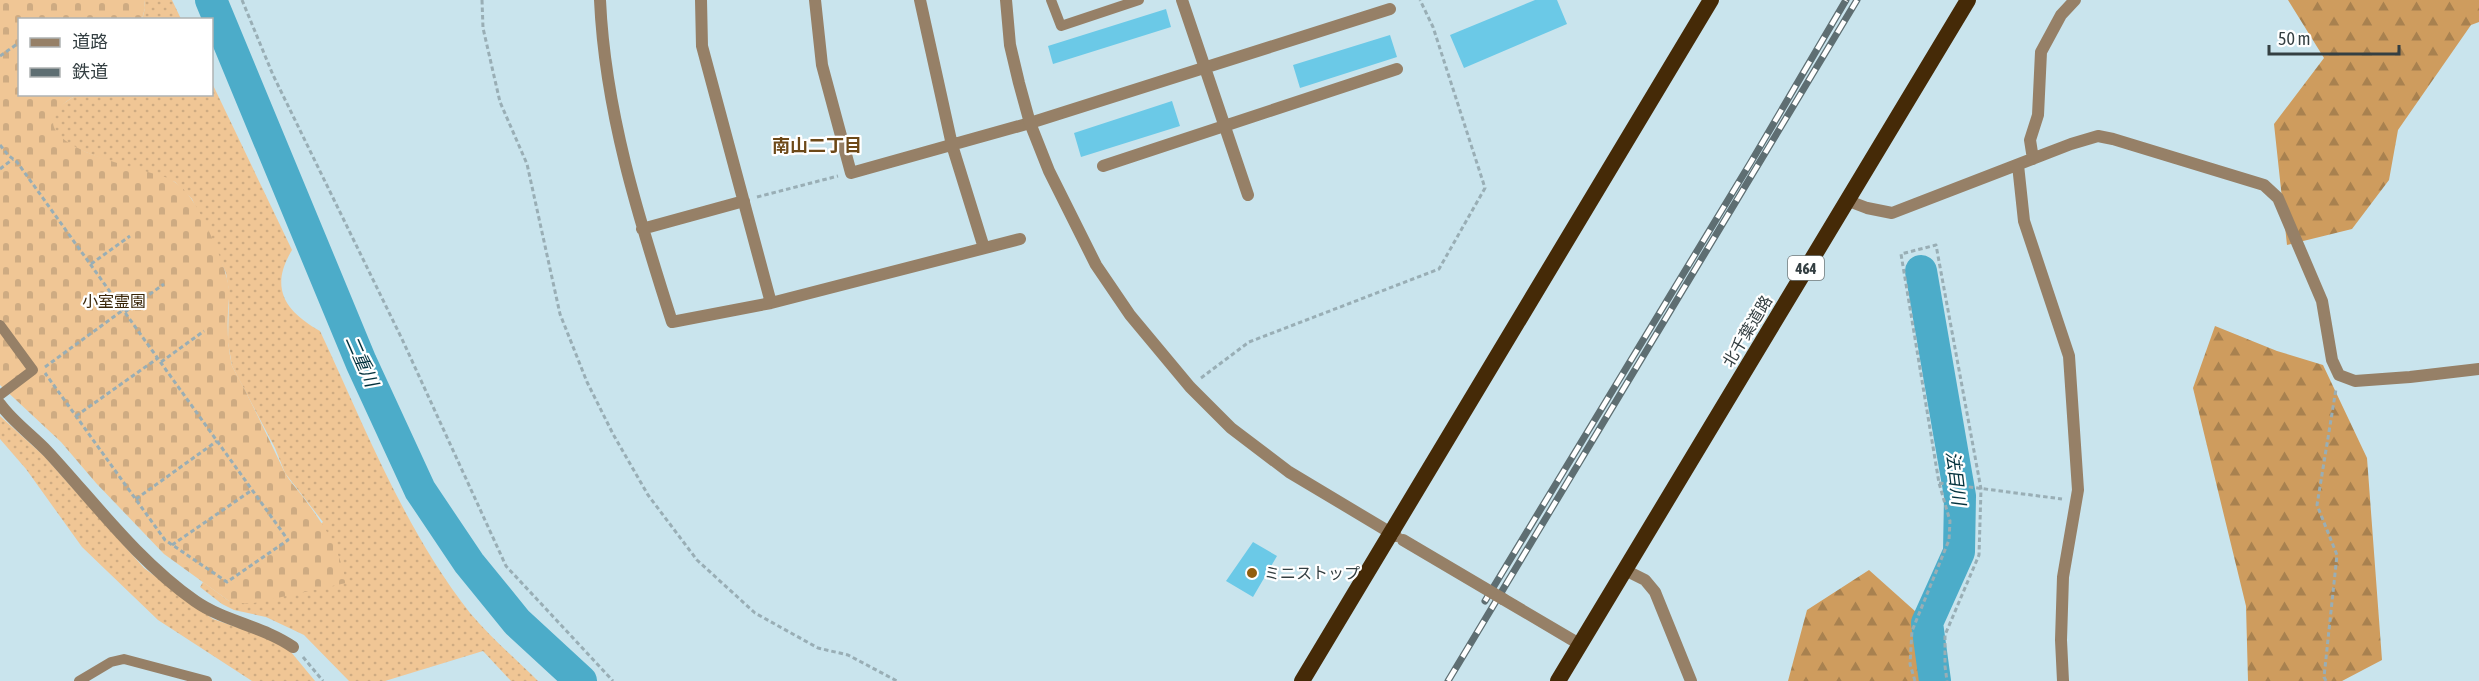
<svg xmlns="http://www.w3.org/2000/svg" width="2479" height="681" font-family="'Asap Condensed','Noto Sans JP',sans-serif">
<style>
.grass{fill:url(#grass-dots)}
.forest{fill:url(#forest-firs)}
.cemetery{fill:url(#cemetery-stones)}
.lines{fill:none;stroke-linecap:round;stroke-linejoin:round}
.river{stroke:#4cacc9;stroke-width:32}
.building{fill:#6bc9e7}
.path{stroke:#99aeb5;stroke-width:3;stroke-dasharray:4.5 3;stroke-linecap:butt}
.service{stroke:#968067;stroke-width:10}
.minor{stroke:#968067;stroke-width:12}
.tertiary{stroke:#968067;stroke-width:12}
.trunk{stroke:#452a07;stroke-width:16}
.rail-casing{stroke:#5e6e72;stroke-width:7}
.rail{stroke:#fff;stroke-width:4.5;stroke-dasharray:14;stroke-linecap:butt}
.tertiary-bridge{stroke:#968067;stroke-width:12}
.poi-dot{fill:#915e0e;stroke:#fff;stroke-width:2}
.labels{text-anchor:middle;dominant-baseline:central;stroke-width:4.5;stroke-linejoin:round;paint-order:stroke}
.shield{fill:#fff;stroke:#71797b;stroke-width:1.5}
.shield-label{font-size:15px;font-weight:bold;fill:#343f42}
.park-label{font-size:16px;fill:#3a2609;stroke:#fff}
.street-label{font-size:16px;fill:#343f42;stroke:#fff}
.poi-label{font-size:16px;fill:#343f42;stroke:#fff;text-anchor:start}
.neighbourhood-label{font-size:18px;font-weight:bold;fill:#6d4918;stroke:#fff}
.water-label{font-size:18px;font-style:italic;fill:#03323e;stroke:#fff}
</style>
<defs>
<pattern id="grass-dots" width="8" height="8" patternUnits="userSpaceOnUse" patternTransform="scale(1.5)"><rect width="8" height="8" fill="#f0c695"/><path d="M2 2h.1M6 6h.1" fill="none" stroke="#ceab82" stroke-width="1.8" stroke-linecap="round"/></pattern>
<pattern id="forest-firs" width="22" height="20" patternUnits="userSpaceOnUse" patternTransform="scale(1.5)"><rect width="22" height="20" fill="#ce9c5e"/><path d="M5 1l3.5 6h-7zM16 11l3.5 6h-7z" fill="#a8814f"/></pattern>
<pattern id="cemetery-stones" width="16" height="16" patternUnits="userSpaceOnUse" patternTransform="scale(1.5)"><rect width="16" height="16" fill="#f0c695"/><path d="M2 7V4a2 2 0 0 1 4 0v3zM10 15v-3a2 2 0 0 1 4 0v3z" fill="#ceab82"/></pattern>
</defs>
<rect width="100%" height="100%" fill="#c9e4ed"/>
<path class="grass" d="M 144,0 L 172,0 L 181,19 L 142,20 L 145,8 Z
M 212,83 L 292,250 C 269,288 285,311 320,331 C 365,427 404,529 470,613 C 490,637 516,659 538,681 L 511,681 L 483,651 L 385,681 L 349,681 L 304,635 L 266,617 L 234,610 L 222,604 L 200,587 L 203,582 L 229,601 L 323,522 L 285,473 L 275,448 L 232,366 L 228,342 L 229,291 L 226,273 L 192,199 L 175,182 L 105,160 L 71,146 L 53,133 L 49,129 L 49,119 L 54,110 L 76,95 L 212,94 Z
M 0,416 L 44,456 L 144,568 L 213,619 L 274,640 L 291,652 L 315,681 L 252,681 L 158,620 L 82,547 L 26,469 L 0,439 Z"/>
<path class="forest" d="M 2288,0 L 2479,0 L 2479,22 L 2471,25 L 2398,130 L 2389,180 L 2352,229 L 2287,245 L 2274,124 L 2324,58 Z
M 2215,326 L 2277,351 L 2323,365 L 2367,458 L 2382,660 L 2342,681 L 2248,681 L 2246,606 L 2193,388 Z
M 1869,570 L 1916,612 L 1924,681 L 1788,681 L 1807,610 Z"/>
<path class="cemetery" d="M 0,0 L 144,0 L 145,8 L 142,19 L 20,20 L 20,94 L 76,95 C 0,141 134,166 165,177 C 175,181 184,188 190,197 C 203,214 227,268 229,289 C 230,296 228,304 228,312 C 227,330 228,348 232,366 C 251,400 267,436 284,471 C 289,481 299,491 306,501 C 325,526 341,552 346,583 L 249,604 L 229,601 L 164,554 L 96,483 L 61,442 L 0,385 Z"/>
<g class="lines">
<path class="river" d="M 211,0 L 361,362 L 420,490 L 469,563 L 517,622 L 581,681
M 1921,271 L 1960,496 L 1959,552 L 1927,623 L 1935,681"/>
</g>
<path class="building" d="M 1535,0 L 1557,0 L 1567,24 L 1464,68 L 1450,35 Z
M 1166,9 L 1171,27 L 1053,64 L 1048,46 Z
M 1390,35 L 1397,57 L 1300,88 L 1293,65 Z
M 1172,101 L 1180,126 L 1081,157 L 1074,133 Z
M 1253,542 L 1277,556 L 1253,597 L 1226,581 Z"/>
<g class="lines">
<path class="path" d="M 242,0 L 273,75 L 402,339 L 506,566 L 613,681
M 482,0 L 483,28 L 500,102 L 527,164 L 560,314 L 587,382 L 613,434 L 648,495 L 697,560 L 755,613 L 818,648 L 848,655 L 897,681
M 0,56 L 20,42
M 0,145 L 8,155 L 17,162 L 288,540 L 227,582 L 165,540 L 45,373
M 0,169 L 13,159
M 757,197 L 838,176
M 91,264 L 130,236
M 125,312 L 164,284
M 161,362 L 204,331
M 45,367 L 123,310
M 1201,378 L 1249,342 L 1439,269 L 1485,188 L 1433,27 L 1420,0
M 76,416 L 158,358
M 1939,483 L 2062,499
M 136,499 L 217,441
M 172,545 L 252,490
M 303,657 L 323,681
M 1915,681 L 1910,664 L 1912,631 L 1949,540 L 1950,521 L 1939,483 L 1901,254 L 1936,245 L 1981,489 L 1979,555 L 1945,635 L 1945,666 L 1947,681
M 2326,681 L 2324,677 L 2337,555 L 2317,505 L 2336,389"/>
<path class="service" d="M 1051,0 L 1061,26 L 1139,0
M 0,325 L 33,370 L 0,395
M 79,681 L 111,662 L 124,659 L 207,681"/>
<path class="minor" d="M 600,0 C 605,111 638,216 672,322 L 771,303 L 1020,239
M 701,0 L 702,46 L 771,303
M 815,0 L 822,65 L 851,173 L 1030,123 L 1390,9
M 920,0 L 952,145 L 984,248
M 1182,0 L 1248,195
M 2033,159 L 2030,140 L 2038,115 L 2041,52 L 2061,15 L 2075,0
M 2018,165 L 2024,221 L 2069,356 L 2078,490 L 2063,577 L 2061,640 L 2063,681
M 1103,166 L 1397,69
M 1846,200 L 1867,208 L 1892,213 L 2071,144 L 2098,136 L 2113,139 L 2264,185 L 2278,198 L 2322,301 L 2332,360 L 2339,375 L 2355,381 L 2410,377 L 2479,369
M 642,229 L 744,201
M 0,404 C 13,422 33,436 48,452 C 96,504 137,560 195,601 C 225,622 263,626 293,647
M 1625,570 L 1645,580 L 1655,592 L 1691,681"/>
<path class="tertiary" d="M 1006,0 L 1010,45 L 1019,83 L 1030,123 L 1049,171 L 1096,265 L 1130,315 L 1190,387 L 1231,428 L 1289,472 L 1396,536
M 1503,599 L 1581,645"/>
<path class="trunk" d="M 1302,681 L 1711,0
M 1558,681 L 1968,0"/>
<g class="rail-casing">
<path id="rail" d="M 1485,601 L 1751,162 L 1846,0
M 1448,681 L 1857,0"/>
</g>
<use href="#rail" class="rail"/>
<path class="tertiary-bridge" d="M 1403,540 L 1503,599"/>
</g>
<circle class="poi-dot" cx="1252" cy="573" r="6"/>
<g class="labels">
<rect class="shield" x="1788" y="256" width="36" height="24" rx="4.5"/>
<g class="shield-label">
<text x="1806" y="268">464</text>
</g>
<g class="park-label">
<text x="114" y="301">小室霊園</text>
</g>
<g class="street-label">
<text transform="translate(1747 331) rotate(-59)">北千葉道路</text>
</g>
<g class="poi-label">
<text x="1264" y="573">ミニストップ</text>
</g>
<g class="neighbourhood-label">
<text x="817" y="145">南山二丁目</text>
</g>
<g class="water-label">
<text transform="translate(362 361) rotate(66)">二重川</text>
<text transform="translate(1956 478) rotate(83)">法目川</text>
</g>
</g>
<rect x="18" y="18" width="195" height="78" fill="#ffffff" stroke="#aeb2b3" stroke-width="1.5"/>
<rect x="30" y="38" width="30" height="9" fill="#968067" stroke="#aeb2b3" stroke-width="1.5"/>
<text x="72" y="48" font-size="18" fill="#343f42">道路</text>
<rect x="30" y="68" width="30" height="9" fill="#5e6e72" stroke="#aeb2b3" stroke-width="1.5"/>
<text x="72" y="78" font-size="18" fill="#343f42">鉄道</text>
<path d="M2269 45v9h130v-9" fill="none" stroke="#343f42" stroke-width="3"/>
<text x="2278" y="45" font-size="18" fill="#343f42" stroke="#ffffff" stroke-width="4.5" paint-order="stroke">50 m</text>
</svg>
